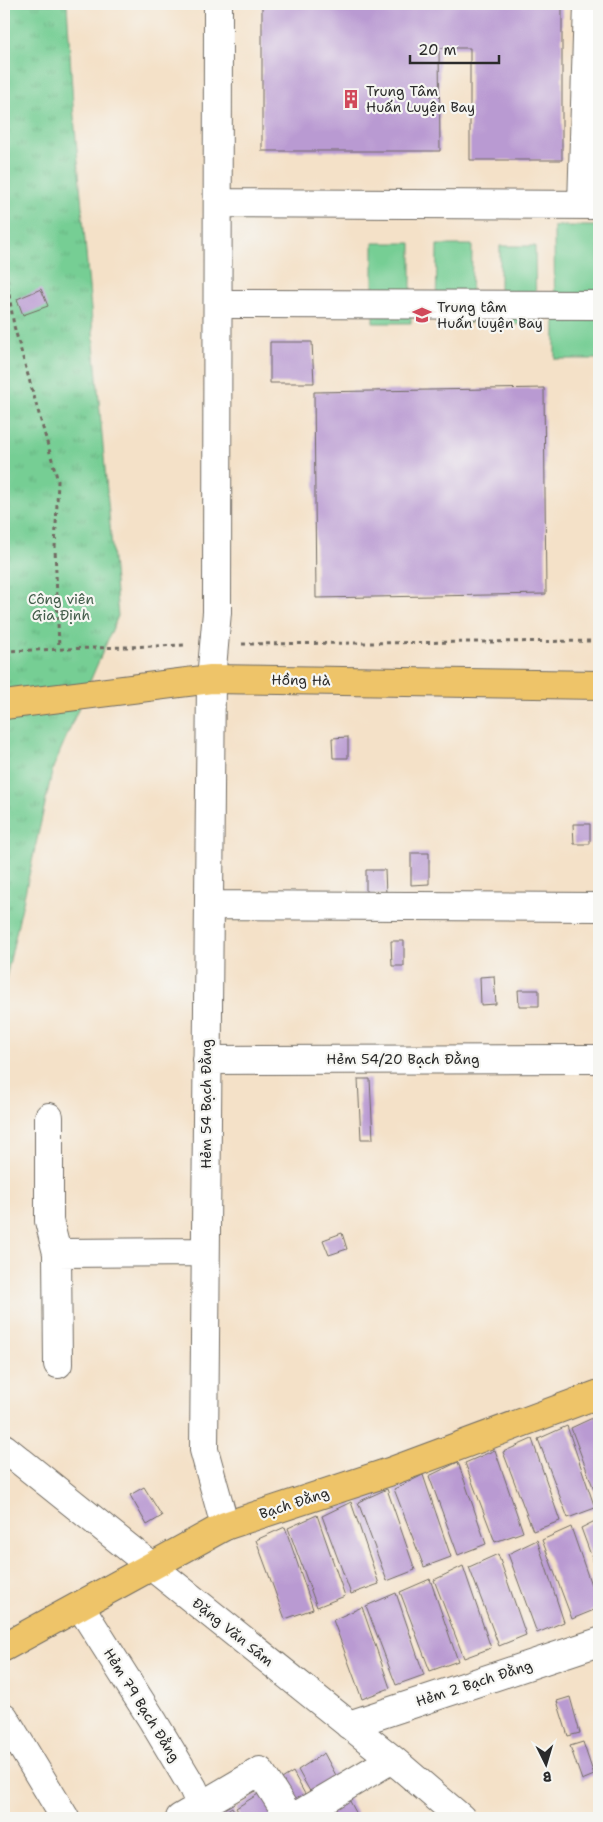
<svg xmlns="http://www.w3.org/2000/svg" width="603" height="1822" font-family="'Shantell Sans',sans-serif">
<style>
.grass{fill:url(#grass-tufts);stroke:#507c60}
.garden{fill:#76ce94;stroke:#507c60}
.building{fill:#b99ad2}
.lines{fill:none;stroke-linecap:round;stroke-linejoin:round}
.minor-casing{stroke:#716b62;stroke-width:30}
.major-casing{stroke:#716b62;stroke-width:30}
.path{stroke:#716b62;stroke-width:3;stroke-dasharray:4 4;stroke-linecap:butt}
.minor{stroke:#fff;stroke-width:28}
.major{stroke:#eec469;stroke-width:28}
.labels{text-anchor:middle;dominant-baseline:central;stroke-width:4.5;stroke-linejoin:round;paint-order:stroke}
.poi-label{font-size:14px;fill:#2b2b2b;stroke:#f6f6f2;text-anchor:start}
.park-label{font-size:14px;fill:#425c4a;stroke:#f6f6f2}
.street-label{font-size:14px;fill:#2b2b2b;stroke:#f6f6f2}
</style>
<defs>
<pattern id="grass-tufts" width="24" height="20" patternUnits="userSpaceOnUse" patternTransform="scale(1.25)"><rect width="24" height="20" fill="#76ce94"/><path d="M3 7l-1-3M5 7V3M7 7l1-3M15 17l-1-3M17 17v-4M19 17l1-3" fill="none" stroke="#66b180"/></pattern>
</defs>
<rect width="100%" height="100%" fill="#f6f6f2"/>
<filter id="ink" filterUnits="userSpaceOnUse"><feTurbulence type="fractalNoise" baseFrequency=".02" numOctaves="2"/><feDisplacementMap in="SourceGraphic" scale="10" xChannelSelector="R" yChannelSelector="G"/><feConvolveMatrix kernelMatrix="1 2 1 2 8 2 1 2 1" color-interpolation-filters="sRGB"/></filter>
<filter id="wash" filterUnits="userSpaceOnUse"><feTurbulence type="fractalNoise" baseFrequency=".0096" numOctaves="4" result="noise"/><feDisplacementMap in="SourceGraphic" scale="20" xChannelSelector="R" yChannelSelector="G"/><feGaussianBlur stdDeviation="1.12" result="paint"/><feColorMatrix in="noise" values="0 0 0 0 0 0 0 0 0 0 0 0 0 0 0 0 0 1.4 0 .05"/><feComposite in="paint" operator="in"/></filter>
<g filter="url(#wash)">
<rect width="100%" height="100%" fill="#f4e1c8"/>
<path class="grass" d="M 4,4 L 67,4 L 73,105 L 118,616 L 53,768 L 4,987 Z"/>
<path class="garden" d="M 554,226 L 599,226 L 599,359 L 555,359 Z
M 373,243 L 411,243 L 411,323 L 373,323 Z
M 437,245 L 472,245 L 471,323 L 436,323 Z
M 500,246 L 535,246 L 536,324 L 500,325 Z"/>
<g id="blocks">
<path class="building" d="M 262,4 L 562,4 L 562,160 L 470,160 L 470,48 L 439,48 L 440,151 L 262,151 Z
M 41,289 L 48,306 L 23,315 L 17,299 Z
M 270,342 L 312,342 L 314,383 L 270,383 Z
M 544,388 L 546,594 L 316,598 L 314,392 Z
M 348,737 L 348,758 L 333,758 L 332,738 Z
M 573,824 L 590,824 L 590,844 L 574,844 Z
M 411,853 L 429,853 L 429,884 L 411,885 Z
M 366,870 L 385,870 L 386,894 L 366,895 Z
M 391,941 L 404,941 L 404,966 L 392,966 Z
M 494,976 L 496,1004 L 481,1005 L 480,977 Z
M 518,990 L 539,990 L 539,1006 L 519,1006 Z
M 358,1079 L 370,1079 L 373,1139 L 361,1139 Z
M 342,1233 L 347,1249 L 329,1255 L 323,1240 Z
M 599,1415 L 599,1503 L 571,1428 Z
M 567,1426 L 595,1508 L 568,1518 L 538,1439 Z
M 532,1439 L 560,1521 L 533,1531 L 503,1452 Z
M 495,1450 L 523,1532 L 495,1542 L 465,1463 Z
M 458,1462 L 486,1544 L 458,1555 L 429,1476 Z
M 423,1475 L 451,1557 L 424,1567 L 394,1489 Z
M 144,1487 L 162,1516 L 147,1525 L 130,1495 Z
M 387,1489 L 415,1570 L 387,1581 L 358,1502 Z
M 351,1502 L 379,1584 L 351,1594 L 322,1516 Z
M 317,1515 L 345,1596 L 317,1607 L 288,1528 Z
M 599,1519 L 599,1577 L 581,1528 Z
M 285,1527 L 313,1609 L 285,1619 L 256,1540 Z
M 571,1527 L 599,1608 L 572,1619 L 542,1540 Z
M 537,1540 L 564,1622 L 537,1633 L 508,1554 Z
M 498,1554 L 526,1635 L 499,1646 L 469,1567 Z
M 463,1566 L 491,1648 L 464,1658 L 434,1580 Z
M 430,1579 L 458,1661 L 430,1671 L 400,1592 Z
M 396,1593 L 424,1675 L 396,1685 L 366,1606 Z
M 362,1607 L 390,1688 L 362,1699 L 333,1620 Z
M 570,1697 L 580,1733 L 568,1736 L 557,1701 Z
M 583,1742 L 594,1775 L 582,1780 L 570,1746 Z
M 324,1753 L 359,1818 L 325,1818 L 298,1770 Z
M 293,1772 L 318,1818 L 266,1789 Z
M 263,1791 L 278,1818 L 242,1818 L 236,1808 Z
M 232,1807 L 238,1818 L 215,1818 Z"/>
</g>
</g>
<g filter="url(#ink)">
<use href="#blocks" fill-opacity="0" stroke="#716b62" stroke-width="1"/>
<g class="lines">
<g class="minor-casing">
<path id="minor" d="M 218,4 L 217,612 L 211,679 L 204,1450 L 225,1526
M 218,203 L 599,205
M 582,205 L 588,4
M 218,304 L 599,305
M 209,905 L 599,907
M 207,1060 L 599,1059
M 49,1117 L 49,1221 L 57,1253
M 58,1364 L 57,1253 L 205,1252
M 4,1448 L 392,1759 L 461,1818
M 80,1606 L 153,1721 L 193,1788 L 201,1806
M 4,1717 L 65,1818
M 349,1725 L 599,1642
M 180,1818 L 260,1771 L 290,1818
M 293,1818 L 392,1759"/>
</g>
<g class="major-casing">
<path id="major" d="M 4,705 L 211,679 L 599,685
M 4,1647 L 225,1526 L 389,1472 L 599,1394"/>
</g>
<path class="path" d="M 4,263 L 14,326 L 58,481 L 55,548 L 59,648
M 242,644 L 599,641
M 4,651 L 185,645"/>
<use href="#minor" class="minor"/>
<use href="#major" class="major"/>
</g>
</g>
<defs>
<g id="building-bare" transform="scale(1.5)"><path d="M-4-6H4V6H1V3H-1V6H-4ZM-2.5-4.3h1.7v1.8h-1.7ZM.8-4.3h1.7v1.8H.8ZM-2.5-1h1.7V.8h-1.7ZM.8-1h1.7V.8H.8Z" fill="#d1495b" stroke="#f6f6f2" stroke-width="2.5" paint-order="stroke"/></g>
<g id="university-bare" transform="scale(1.5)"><path d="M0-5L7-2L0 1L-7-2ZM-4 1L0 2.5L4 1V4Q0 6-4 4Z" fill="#d1495b" stroke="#f6f6f2" stroke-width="2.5" paint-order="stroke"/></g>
</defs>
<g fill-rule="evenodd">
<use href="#building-bare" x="351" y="99"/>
<use href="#university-bare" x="422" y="315"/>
</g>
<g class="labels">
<g class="poi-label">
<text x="366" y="91">Trung Tâm<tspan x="366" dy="16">Huấn Luyện Bay</tspan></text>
<text x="437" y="307">Trung tâm<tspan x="437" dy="16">Huấn luyện Bay</tspan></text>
</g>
<g class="park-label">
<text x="61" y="599">Công viên<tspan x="61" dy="16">Gia Định</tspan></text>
</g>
<g class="street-label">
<text transform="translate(301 680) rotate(1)">Hồng Hà</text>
<text x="403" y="1059">Hẻm 54/20 Bạch Đằng</text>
<text transform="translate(206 1104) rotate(-90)">Hẻm 54 Bạch Đằng</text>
<text transform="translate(294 1503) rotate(-18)">Bạch Đằng</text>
<text transform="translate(233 1632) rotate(39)">Đặng Văn Sâm</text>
<text transform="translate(474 1683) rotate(-18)">Hẻm 2 Bạch Đằng</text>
<text transform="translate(142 1705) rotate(58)">Hẻm 79 Bạch Đằng</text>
</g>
</g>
<rect width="603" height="1822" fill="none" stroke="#f6f6f2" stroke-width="20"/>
<g transform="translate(546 1764) rotate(175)" stroke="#f6f6f2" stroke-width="4" paint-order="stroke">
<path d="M0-4L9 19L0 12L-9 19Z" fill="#2b2b2b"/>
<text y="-8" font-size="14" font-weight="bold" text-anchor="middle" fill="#2b2b2b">B</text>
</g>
<path d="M410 55v8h89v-8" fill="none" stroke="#2b2b2b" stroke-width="2.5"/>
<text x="418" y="55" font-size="15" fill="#2b2b2b" stroke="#f6f6f2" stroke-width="4" paint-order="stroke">20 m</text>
</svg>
